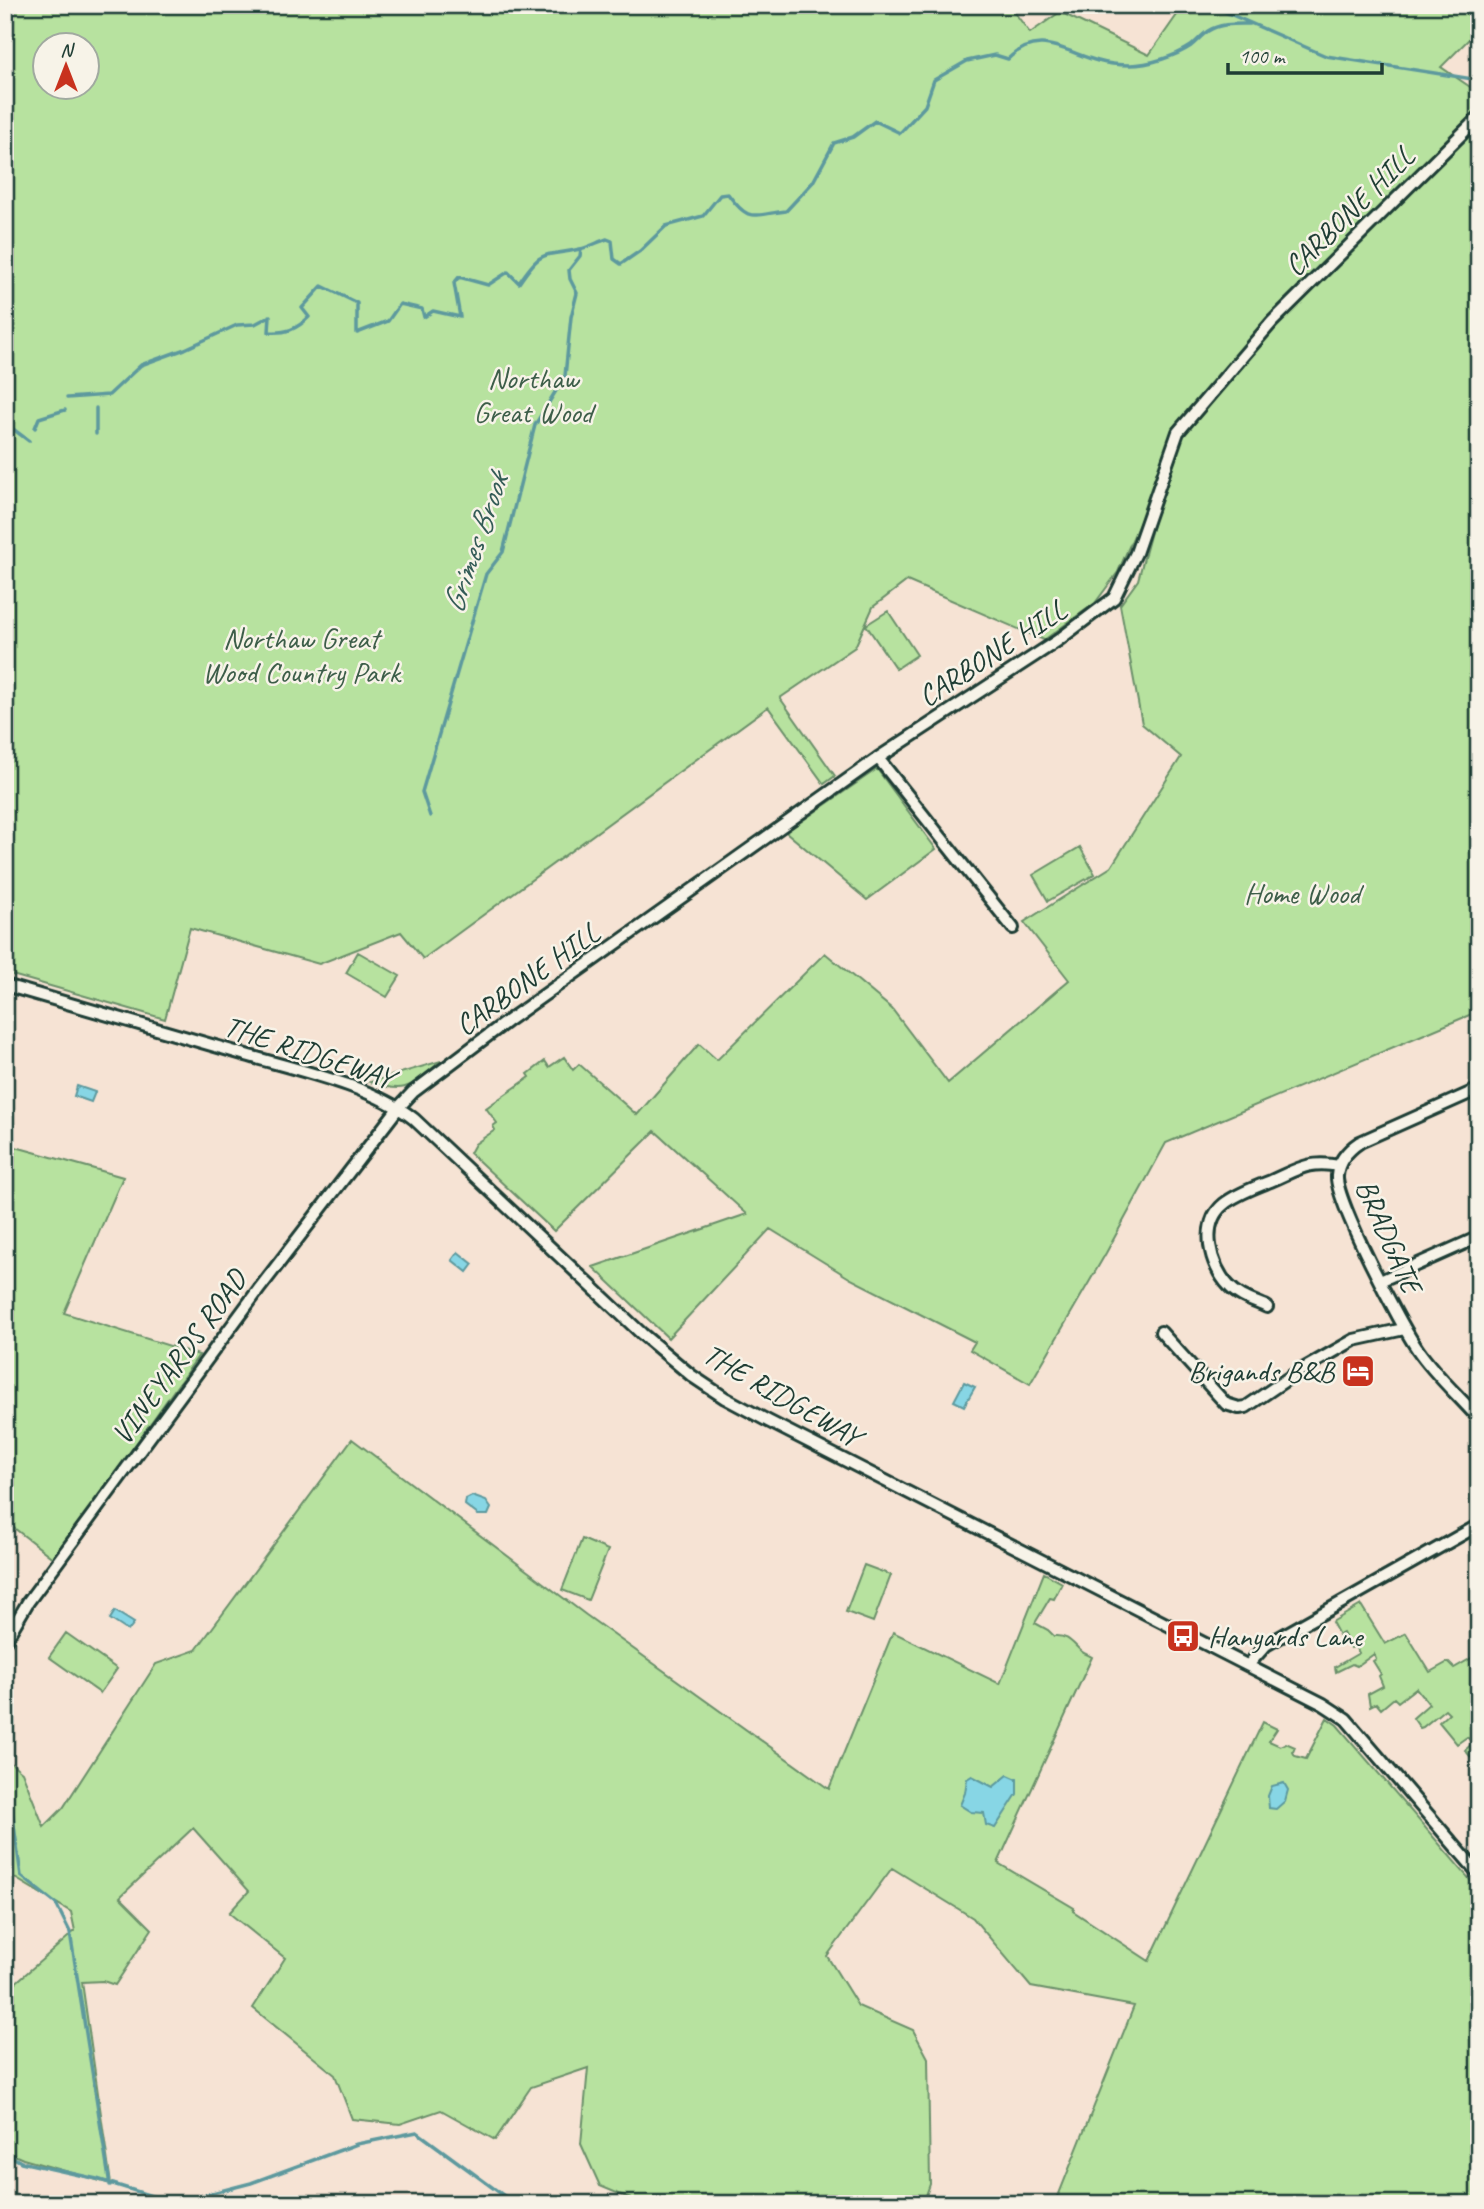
<svg xmlns="http://www.w3.org/2000/svg" width="1484" height="2209" font-family="Caveat,sans-serif">
<style>
.green{fill:#b7e29f;stroke:#6b906a;stroke-width:2;fill-rule:evenodd}
.water{fill:#87d6e5;stroke:#5d999e;stroke-width:2}
.lines{fill:none;stroke-linecap:round;stroke-linejoin:round}
.stream{stroke:#5d999e;stroke-width:3.5}
.minor-casing{stroke:#1f3d34;stroke-width:16}
.minor{stroke:#f7f3e8;stroke-width:10}
.labels{text-anchor:middle;dominant-baseline:central;stroke-width:5;stroke-linejoin:round;paint-order:stroke}
.street-label{font-size:30px;fill:#1f3d34;stroke:#f7f3e8}
.park-label{font-size:30px;fill:#3d5e49;stroke:#f7f3e8}
.poi-label{font-size:30px;fill:#1f3d34;stroke:#f7f3e8;text-anchor:end}
.water-label{font-size:32px;font-style:italic;fill:#345c57;stroke:#f7f3e8}
</style>
<rect width="100%" height="100%" fill="#f6e3d4"/>
<filter id="ink" filterUnits="userSpaceOnUse"><feTurbulence type="fractalNoise" baseFrequency=".0143" numOctaves="2"/><feDisplacementMap in="SourceGraphic" scale="14" xChannelSelector="R" yChannelSelector="G"/><feConvolveMatrix kernelMatrix="1 2 1 2 8 2 1 2 1" color-interpolation-filters="sRGB"/></filter>
<g filter="url(#ink)">
<path class="green" d="M 5,5 L 1009,5 L 1030,33 L 1060,12 L 1149,55 L 1184,5 L 1479,5 L 1479,34 L 1476,32 L 1441,67 L 1479,93 L 1479,1011 L 1166,1143 L 1106,1253 L 1030,1384 L 970,1350 L 975,1342 L 851,1279 L 770,1229 L 668,1338 L 593,1267 L 747,1214 L 655,1131 L 554,1231 L 470,1153 L 475,1144 L 495,1130 L 493,1126 L 497,1123 L 486,1108 L 530,1077 L 528,1074 L 545,1061 L 549,1067 L 564,1057 L 573,1070 L 579,1064 L 637,1115 L 699,1044 L 717,1060 L 825,953 L 892,1009 L 948,1083 L 1069,980 L 1024,922 L 1111,867 L 1181,757 L 1142,724 L 1120,605 L 1138,580 L 1176,439 L 1118,572 L 1095,603 L 1044,640 L 907,581 L 873,607 L 855,647 L 780,698 L 835,776 L 824,784 L 768,707 L 423,959 L 401,932 L 319,964 L 190,928 L 165,1019 L 5,973 ZM 46,46 L 88,46 L 88,88 L 46,88 Z
M 888,611 L 917,655 L 896,669 L 866,625 Z
M 877,769 L 936,849 L 867,900 L 786,832 Z
M 1080,847 L 1095,874 L 1048,901 L 1033,875 Z
M 358,952 L 400,976 L 387,997 L 346,973 Z
M 441,1061 C 411,1085 409,1096 370,1082 Z
M 5,1144 L 123,1177 L 64,1313 L 199,1355 L 54,1559 L 5,1521 Z
M 352,1439 L 586,1615 L 829,1789 L 893,1632 L 1000,1684 L 1044,1573 L 1062,1583 L 1054,1599 L 1050,1598 L 1035,1623 L 1048,1630 L 1054,1636 C 1068,1635 1072,1643 1081,1651 C 1084,1654 1089,1655 1092,1657 L 998,1863 L 1074,1908 L 1073,1911 L 1149,1961 L 1263,1722 L 1277,1729 L 1269,1741 L 1280,1746 L 1286,1743 L 1295,1747 L 1293,1752 L 1295,1756 L 1306,1759 L 1327,1718 L 1337,1725 L 1479,1890 L 1479,2204 L 1055,2204 L 1134,2006 L 1031,1987 L 973,1918 L 892,1868 L 827,1956 L 858,2006 L 913,2030 L 928,2058 L 930,2184 L 923,2204 L 643,2204 L 600,2186 L 581,2144 L 588,2068 L 531,2087 L 495,2140 L 441,2110 L 400,2124 L 352,2119 L 335,2075 L 253,2008 L 285,1958 L 229,1913 L 249,1891 L 193,1828 L 120,1897 L 152,1929 L 115,1985 L 103,1981 L 82,1982 L 111,2184 L 23,2159 L 5,2151 L 5,1992 L 75,1931 L 71,1912 L 5,1872 L 5,1758 L 22,1772 L 44,1827 L 63,1808 L 156,1664 L 196,1650 Z
M 582,1539 L 608,1550 L 588,1600 L 562,1590 Z
M 864,1565 L 891,1575 L 873,1622 L 846,1612 Z
M 1361,1605 L 1385,1644 L 1406,1633 L 1430,1672 L 1448,1662 L 1454,1668 L 1475,1656 L 1479,1661 L 1479,1767 L 1465,1750 L 1473,1743 L 1467,1737 L 1457,1744 L 1439,1722 L 1449,1713 L 1445,1709 L 1423,1727 L 1420,1728 L 1413,1718 L 1429,1704 L 1416,1688 L 1398,1702 L 1394,1698 L 1381,1709 L 1376,1703 L 1370,1706 L 1368,1694 L 1383,1686 L 1379,1676 L 1381,1674 L 1373,1661 L 1376,1659 L 1374,1654 L 1357,1666 L 1352,1664 L 1336,1672 L 1335,1667 L 1359,1653 L 1355,1646 L 1351,1648 L 1343,1633 L 1339,1635 L 1332,1622 Z
M 66,1633 L 117,1669 L 100,1693 L 49,1657 Z"/>
<path class="water" d="M 77,1086 L 95,1092 L 91,1102 L 74,1096 Z
M 458,1252 L 473,1264 L 467,1272 L 452,1260 Z
M 964,1382 L 975,1387 L 964,1406 L 954,1401 Z
M 472,1496 L 486,1501 L 491,1508 L 488,1515 L 478,1515 L 465,1505 L 466,1499 Z
M 115,1611 L 134,1623 L 128,1631 L 110,1619 Z
M 1008,1775 L 1017,1779 L 1017,1794 L 995,1828 L 986,1825 L 984,1813 L 971,1812 L 960,1805 L 965,1793 L 967,1779 L 972,1776 L 993,1787 Z
M 1284,1783 L 1288,1790 L 1285,1801 L 1276,1809 L 1269,1808 L 1268,1796 L 1272,1786 Z"/>
<g class="lines">
<path class="stream" d="M 1209,5 L 1326,56 L 1479,80
M 67,398 L 109,395 L 141,365 L 185,349 L 237,325 L 255,324 L 270,316 L 269,332 C 286,333 296,330 309,317 L 302,308 L 322,286 L 357,303 L 357,333 L 388,321 L 400,304 L 422,309 L 424,317 L 433,311 L 460,317 L 454,283 L 459,277 L 488,285 L 508,272 L 519,283 C 544,246 543,258 580,249 C 589,247 598,242 607,239 L 612,241 L 614,259 L 621,264 L 640,251 L 666,226 L 703,216 L 720,195 L 728,194 C 749,223 752,215 786,211 L 813,182 L 834,143 L 853,137 L 875,121 L 900,133 L 925,106 L 934,80 L 967,61 L 995,55 L 1008,59 C 1038,29 1065,52 1098,61 C 1108,64 1120,65 1130,65 C 1149,65 1176,56 1191,46 C 1197,41 1202,35 1208,31 C 1220,23 1236,24 1250,24
M 5,423 L 29,441
M 35,428 L 39,418 L 65,410
M 96,434 L 96,408
M 430,816 L 422,792 L 486,574 L 503,552 L 535,425 L 565,376 L 571,317 L 577,293 L 570,279 L 569,270 L 580,256 L 581,249
M 5,1788 L 11,1804 L 21,1876 L 56,1904 L 70,1932 L 110,2185
M 5,2153 L 21,2162 L 97,2179 L 174,2203 L 251,2183 L 357,2144 L 417,2132 L 515,2204"/>
<g class="minor-casing">
<path id="minor" d="M 878,758 L 1013,928
M 5,985 C 86,1008 166,1032 246,1055 C 298,1070 372,1086 414,1119 L 642,1334 L 692,1376 L 725,1398 L 768,1421 L 1323,1704 L 1346,1719 L 1479,1874
M 1479,1089 L 1360,1142 C 1348,1150 1338,1161 1337,1176 C 1335,1200 1401,1326 1418,1350 C 1435,1375 1459,1396 1479,1419
M 1380,1281 L 1479,1237
M 1267,1307 C 1254,1301 1239,1297 1229,1286 C 1210,1266 1199,1224 1224,1204 C 1238,1193 1257,1187 1273,1180 C 1298,1169 1310,1160 1339,1166
M 1161,1332 L 1226,1404 L 1239,1408 L 1246,1407 L 1296,1373 L 1354,1340 L 1404,1329
M 5,1641 L 28,1602 L 259,1289 L 399,1107 L 413,1092 L 506,1022 L 878,758 L 1057,641 L 1114,598 L 1136,553 L 1178,432 L 1272,322 L 1479,117
M 1249,1664 L 1266,1645 L 1479,1525"/>
</g>
<use href="#minor" class="minor"/>
</g>
</g>
<defs>
<g id="hotel-square" transform="scale(1.75)"><rect x="-9" y="-9" width="18" height="18" rx="4" fill="#c8321e" stroke="#f7f3e8"/><path d="M-6-4.5h1.5V1H6V5H4.5V3h-9V5H-6ZM-4 0a1.8 1.8 0 1 1 3.6 0ZM.5 0V-2.5h3Q6-2.5 6 0Z" fill="#fff"/></g>
<g id="bus-square" transform="scale(1.75)"><rect x="-9" y="-9" width="18" height="18" rx="4" fill="#c8321e" stroke="#f7f3e8"/><path d="M-5-6H5V4H4V6H2V4H-2V6H-4V4H-5ZM-3.5-4V0h7V-4ZM-3.5 1.2v1.5H-2V1.2ZM2 1.2v1.5H3.5V1.2Z" fill="#fff"/></g>
</defs>
<g fill-rule="evenodd">
<use href="#hotel-square" x="1358" y="1371"/>
<use href="#bus-square" x="1183" y="1636"/>
</g>
<g class="labels">
<g class="street-label">
<text transform="translate(1349 211) rotate(-45)">CARBONE HILL</text>
<text transform="translate(992 653) rotate(-33)">CARBONE HILL</text>
<text transform="translate(527 979) rotate(-36)">CARBONE HILL</text>
<text transform="translate(309 1052) rotate(18)">THE RIDGEWAY</text>
<text transform="translate(1389 1236) rotate(66)">BRADGATE</text>
<text transform="translate(179 1357) rotate(-54)">VINEYARDS ROAD</text>
<text transform="translate(782 1395) rotate(30)">THE RIDGEWAY</text>
</g>
<g class="park-label">
<text x="533" y="378">Northaw<tspan x="533" dy="34">Great Wood</tspan></text>
<text x="301" y="638">Northaw Great<tspan x="301" dy="34">Wood Country Park</tspan></text>
<text x="1302" y="893">Home Wood</text>
</g>
<g class="poi-label">
<text x="1334" y="1371">Brigands B&amp;B</text>
<text x="1208" y="1636" text-anchor="start">Hanyards Lane</text>
</g>
<g class="water-label">
<text transform="translate(475 543) rotate(-71)">Grimes Brook</text>
</g>
</g>
<rect width="1484" height="2209" fill="none" stroke="#f7f3e8" stroke-width="28"/>
<rect x="14" y="14" width="1456" height="2181" fill="none" stroke="#1f3d34" stroke-width="2.5" filter="url(#ink)"/>
<g transform="translate(66 66)"><circle r="33" fill="#f7f3e8" stroke="#a1aaa0" stroke-width="2"/>
<path d="M0-5L12 26L0 18L-12 26Z" fill="#c8321e"/>
<text y="-10" font-size="19" font-weight="bold" text-anchor="middle" fill="#1f3d34">N</text>
</g>
<path d="M1228 63v10h154v-10" fill="none" stroke="#1f3d34" stroke-width="3.5"/>
<text x="1239" y="63" font-size="21" fill="#1f3d34" stroke="#f7f3e8" stroke-width="5" paint-order="stroke">100 m</text>
</svg>
